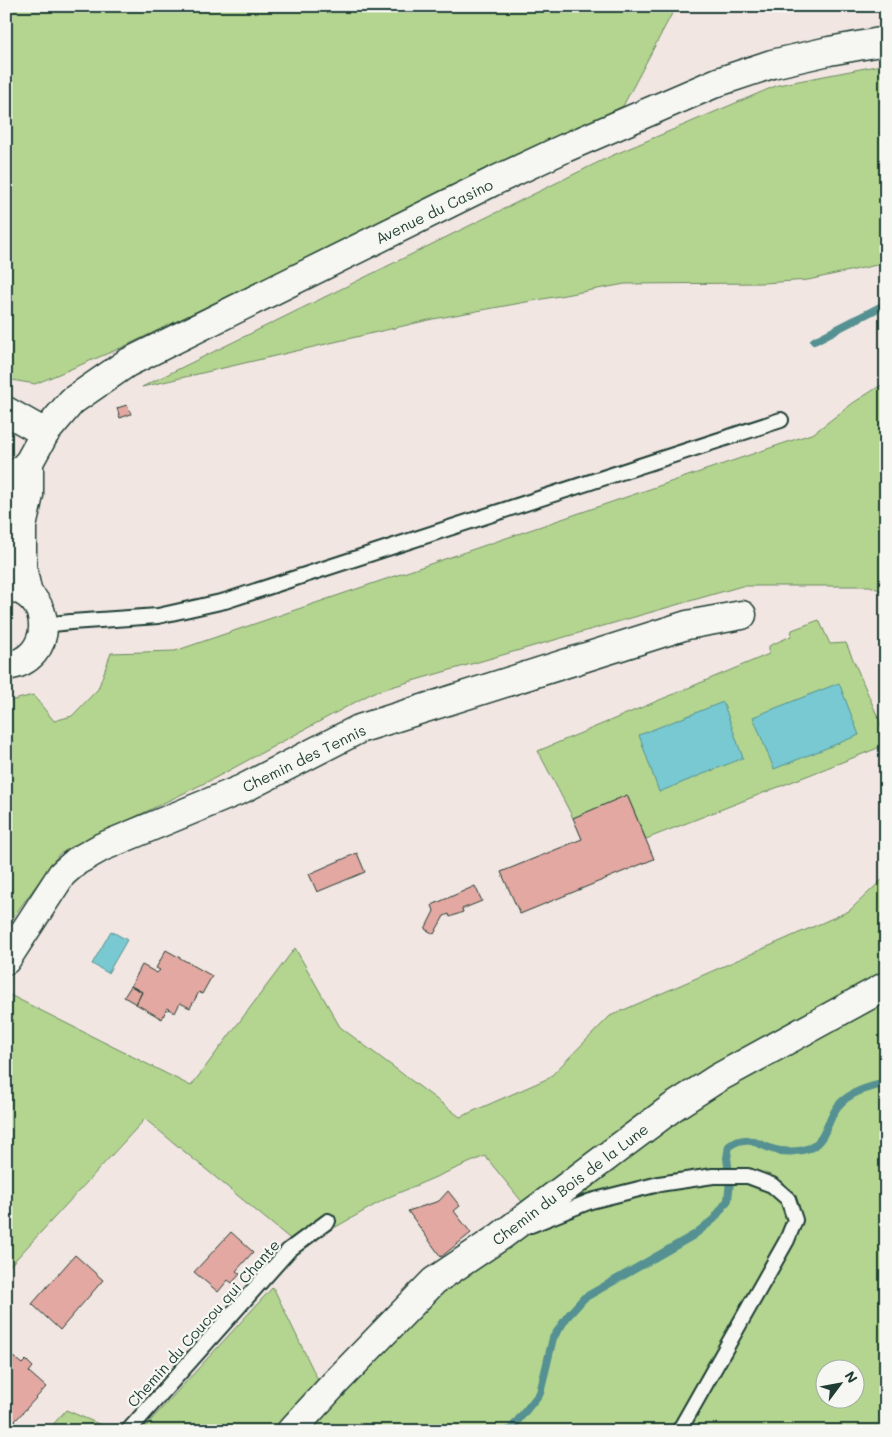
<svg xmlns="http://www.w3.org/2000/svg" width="892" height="1437" font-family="Mali,sans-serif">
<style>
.green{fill:#b4d58f;stroke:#6a8962;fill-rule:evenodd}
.water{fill:#78c9d1;stroke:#549192}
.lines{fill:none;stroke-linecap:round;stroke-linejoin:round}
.stream{stroke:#549192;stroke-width:8}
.building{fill:#e2a8a1;stroke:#1f3d34}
.service-casing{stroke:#1f3d34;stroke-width:18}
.minor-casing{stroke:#1f3d34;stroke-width:31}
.tertiary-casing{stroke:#1f3d34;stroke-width:31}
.service{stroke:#f6f6f2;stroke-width:14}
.minor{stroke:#f6f6f2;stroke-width:28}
.tertiary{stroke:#f6f6f2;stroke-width:28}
.labels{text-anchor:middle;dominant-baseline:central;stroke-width:4.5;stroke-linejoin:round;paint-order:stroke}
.street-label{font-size:15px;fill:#1f3d34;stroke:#f6f6f2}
</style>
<rect width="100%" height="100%" fill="#f2e6e2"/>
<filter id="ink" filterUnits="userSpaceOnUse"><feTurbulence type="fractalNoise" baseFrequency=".02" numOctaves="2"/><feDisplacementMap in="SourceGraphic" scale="10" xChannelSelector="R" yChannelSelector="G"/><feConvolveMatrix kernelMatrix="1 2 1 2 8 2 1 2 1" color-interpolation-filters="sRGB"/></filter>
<g filter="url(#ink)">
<path class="green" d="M 6,6 L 676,6 L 623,106 L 123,347 L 35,384 L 6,379 Z
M 886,64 L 886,263 L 808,280 L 764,283 L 625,284 L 433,319 L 142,387 L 611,156 L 778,85 Z
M 886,382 L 886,593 L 870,586 L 742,586 L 374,692 L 215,778 L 59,854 L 6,927 L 6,702 L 33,695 L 54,721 L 72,716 L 98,689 L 111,653 L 175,651 L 814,433 L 853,403 Z
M 819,620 L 830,644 L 846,643 L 886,736 L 886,743 L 883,746 L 646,839 L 627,795 L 573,818 L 538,751 L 769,654 L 769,646 L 791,636 L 792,630 Z
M 886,876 L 886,1431 L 141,1431 L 273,1287 L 331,1407 L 438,1292 L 540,1224 L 485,1156 L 389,1197 L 300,1247 L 145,1119 L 6,1270 L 6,1001 L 10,995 L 191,1086 L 295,948 L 340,1027 L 460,1117 L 549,1078 L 610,1016 L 849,911 ZM 824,1370 L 854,1370 L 854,1400 L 824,1400 Z
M 66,1410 L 115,1431 L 47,1431 Z"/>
<path class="water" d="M 839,683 L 859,735 L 774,769 L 753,717 Z
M 723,702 L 743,758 L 659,792 L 639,735 Z
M 111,931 L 127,940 L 108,973 L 92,964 Z"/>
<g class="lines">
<path class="stream" d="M 814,341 L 886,304
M 507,1431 L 511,1429 L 540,1393 L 553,1338 L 567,1317 L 584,1298 L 694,1235 L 714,1219 L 728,1200 L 730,1181 L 727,1158 L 729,1146 C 747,1134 755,1143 772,1149 C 784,1153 799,1152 810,1148 C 826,1141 828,1118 838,1106 C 849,1092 869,1087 886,1083"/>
</g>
<path class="building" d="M 127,405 L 131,414 L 120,418 L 117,408 Z
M 627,795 L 654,859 L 520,914 L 501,872 L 582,839 L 573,818 Z
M 357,853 L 365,872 L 317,892 L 309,874 Z
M 475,886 L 482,901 L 462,909 L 463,912 L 450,917 L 449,914 L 444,916 L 434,934 L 425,929 L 434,911 L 432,905 Z
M 166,950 L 212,976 L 202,994 L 199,992 L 190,1008 L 180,1003 L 175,1013 L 167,1008 L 162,1019 L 136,1004 L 142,992 L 131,986 L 142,965 L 157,973 L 160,970 L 156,968 Z
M 131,986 L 142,992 L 136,1004 L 124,997 Z
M 448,1191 L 460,1206 L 454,1211 L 471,1233 L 441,1257 L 408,1211 L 439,1201 Z
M 231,1232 L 253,1252 L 236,1271 L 240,1274 L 232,1283 L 228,1280 L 218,1292 L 194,1272 Z
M 75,1255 L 103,1280 L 60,1330 L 32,1304 Z
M 13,1357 L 22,1364 L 26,1360 L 33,1367 L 29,1372 L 46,1387 L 15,1421 L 6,1412 L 6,1365 Z"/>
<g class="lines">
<g class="service-casing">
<path id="service" d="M 44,625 L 71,622 L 158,616 L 225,601 L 781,420
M 531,1225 L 591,1201 L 659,1184 L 713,1176 L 748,1176 L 772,1185 L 788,1199 L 795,1220 L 787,1240 L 679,1431
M 128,1431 L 289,1250 L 328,1221"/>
</g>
<g class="minor-casing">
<path id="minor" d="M 6,411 L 45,433
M 6,960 L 62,874 L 77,861 L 102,847 L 242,789 L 359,729 L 687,625 L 742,615
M 291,1431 L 335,1383 L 434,1281 L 501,1236 L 673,1107 L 718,1078 L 886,986"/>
</g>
<g class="tertiary-casing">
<path id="tertiary" d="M 6,495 L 10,482 L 29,462 L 45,433 L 72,401 L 127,363 L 492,182 L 565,148 L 718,82 L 772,64 L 829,51 L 886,41
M 6,586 C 56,592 55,661 6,666
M 28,594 L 22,567 L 22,527 L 29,495 L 29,462"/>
</g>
<use href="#service" class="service"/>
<use href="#minor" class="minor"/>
<use href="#tertiary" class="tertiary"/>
</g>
</g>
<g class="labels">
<g class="street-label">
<text transform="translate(434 211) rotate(-26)">Avenue du Casino</text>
<text transform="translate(304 758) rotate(-26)">Chemin des Tennis</text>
<text transform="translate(570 1184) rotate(-37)">Chemin du Bois de la Lune</text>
<text transform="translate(203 1323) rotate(-48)">Chemin du Coucou qui Chante</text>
</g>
</g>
<rect width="892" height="1437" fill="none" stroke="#f6f6f2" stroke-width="25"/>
<rect x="12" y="12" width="867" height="1412" fill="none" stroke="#1f3d34" stroke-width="2" filter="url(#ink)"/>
<g transform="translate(840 1384) rotate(58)"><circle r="24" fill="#f6f6f2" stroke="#a0aca6"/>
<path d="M0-4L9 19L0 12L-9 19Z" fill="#1f3d34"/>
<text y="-8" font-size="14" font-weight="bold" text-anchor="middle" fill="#1f3d34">N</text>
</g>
</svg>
